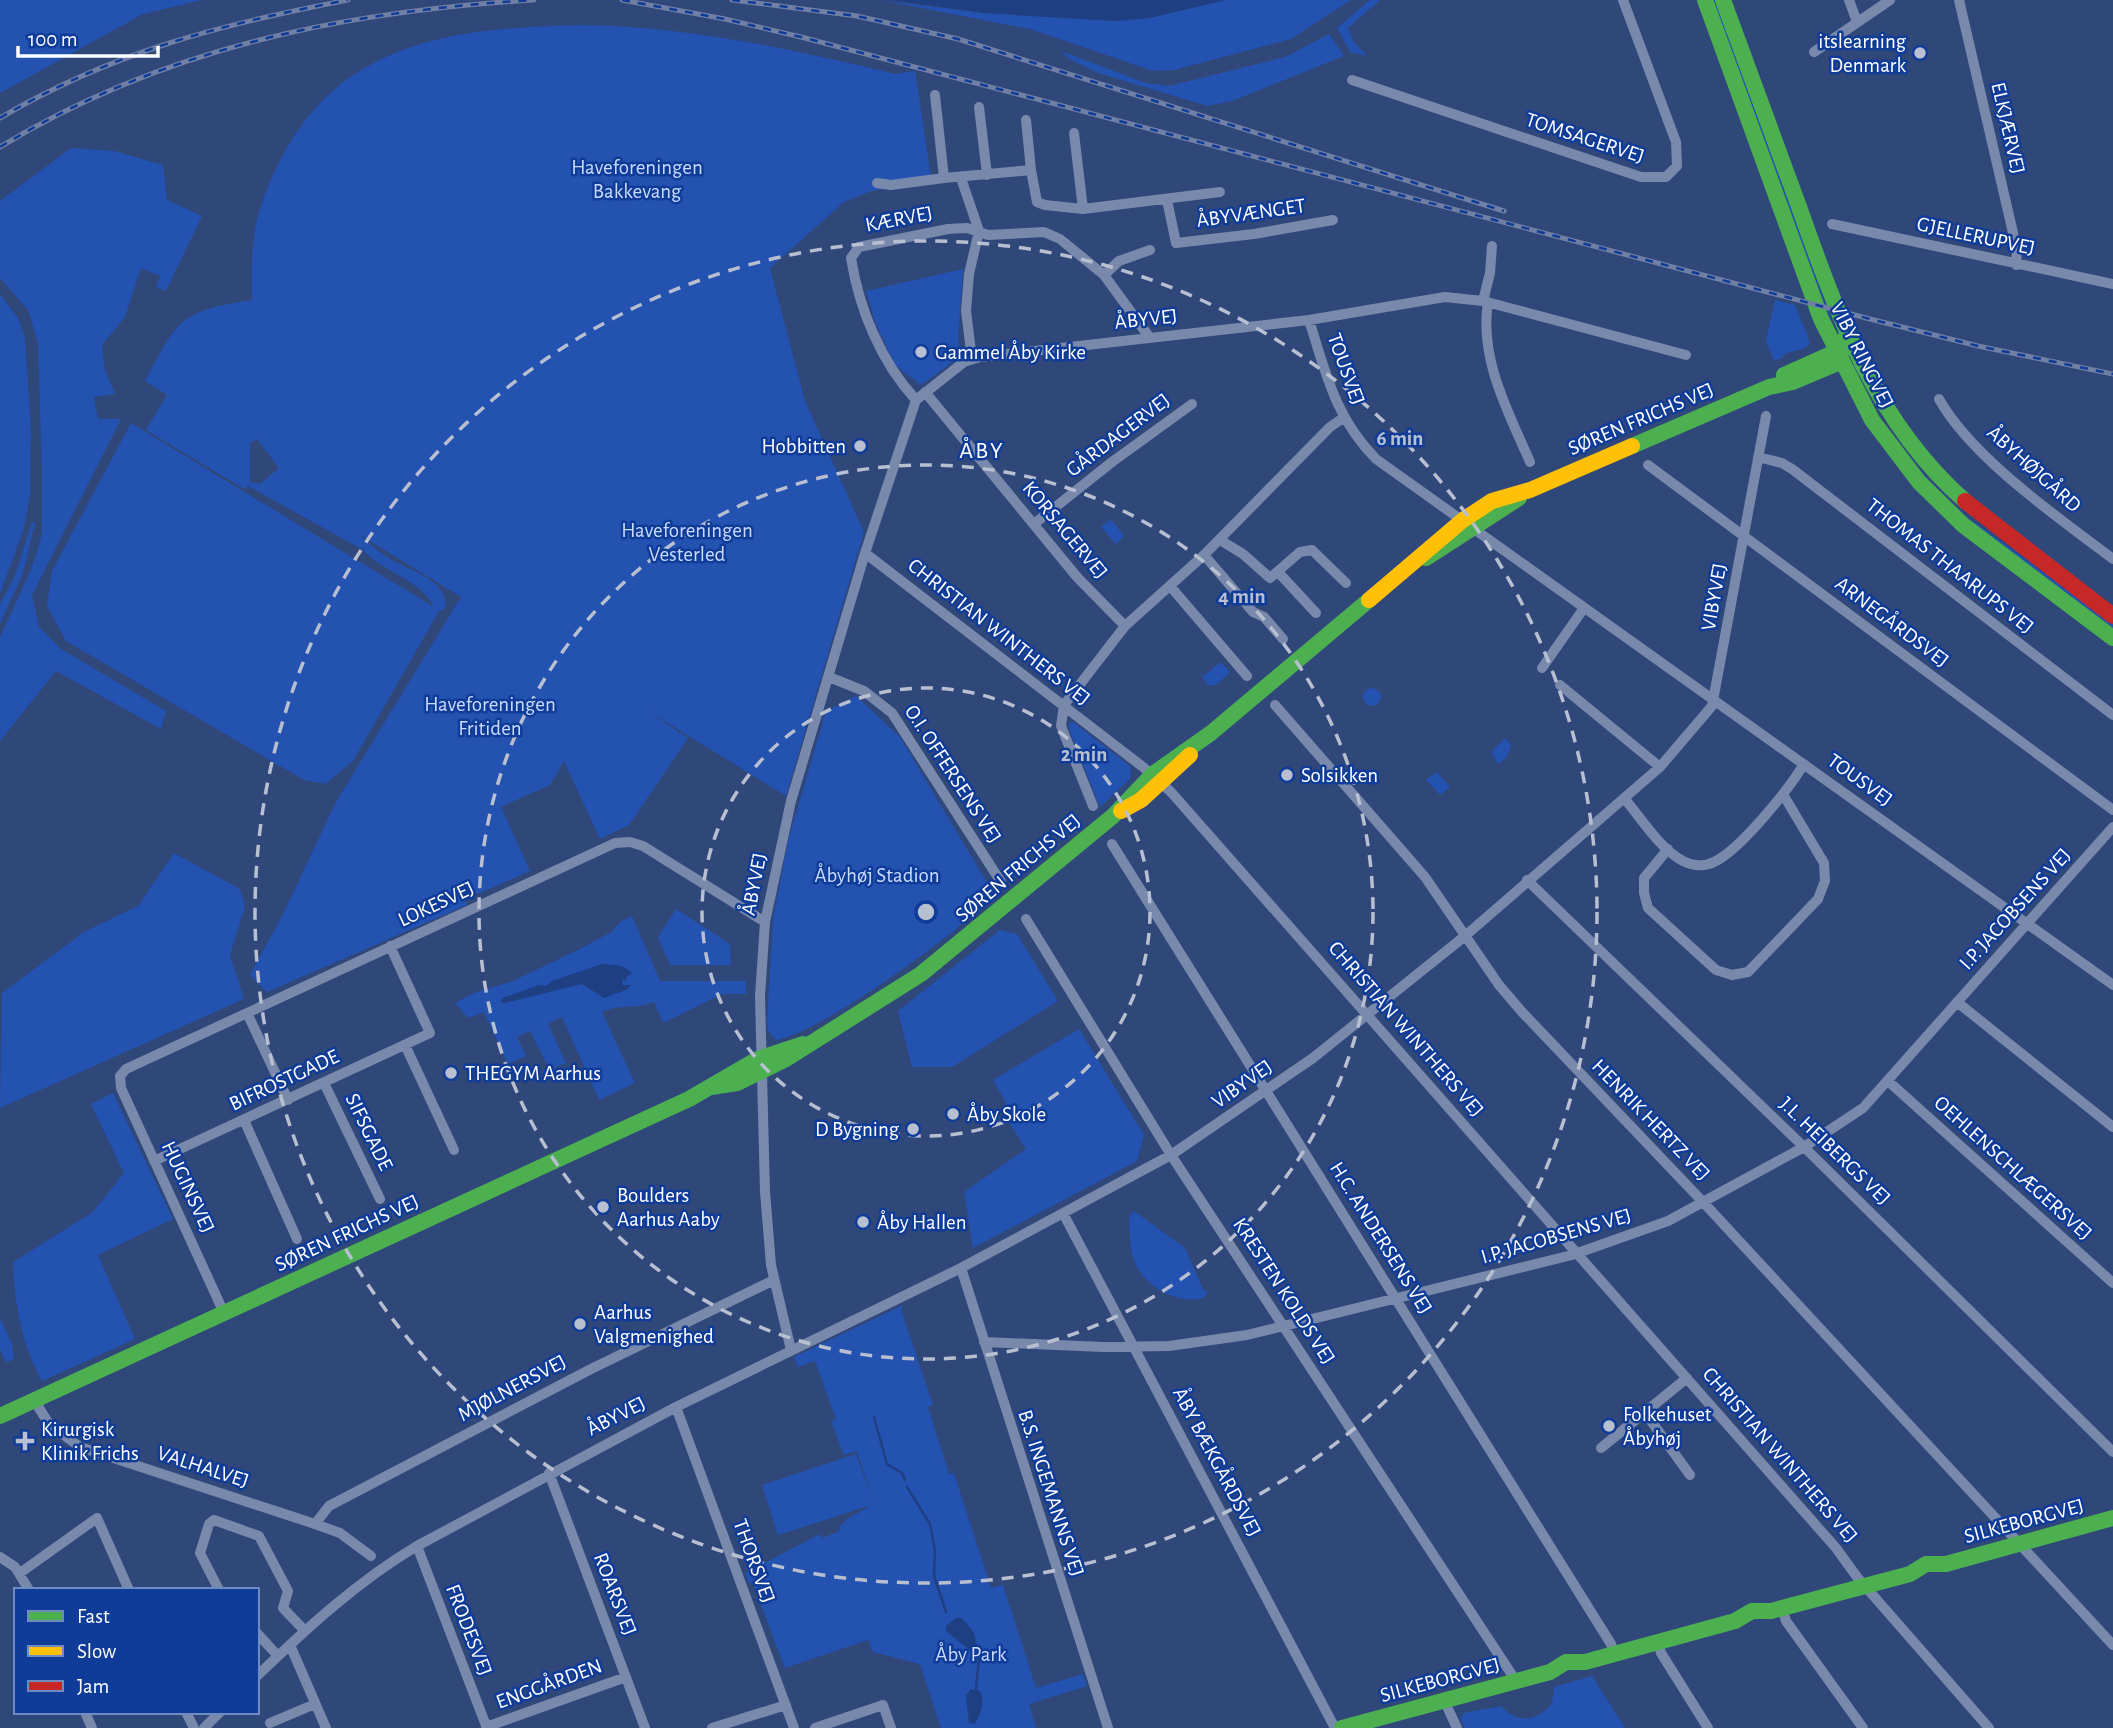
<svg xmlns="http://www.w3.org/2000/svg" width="2113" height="1728" font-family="'Alegreya Sans',sans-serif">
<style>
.green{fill:#2452b0;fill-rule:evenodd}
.water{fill:#1f3f83}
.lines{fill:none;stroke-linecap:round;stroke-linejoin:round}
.stream{stroke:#1f3f83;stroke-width:2.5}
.street{stroke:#7989ac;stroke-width:10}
.fast{stroke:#4caf50;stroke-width:16}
.slow{stroke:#ffc107;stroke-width:16}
.jam{stroke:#c62828;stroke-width:16}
.rail-casing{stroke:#707fa4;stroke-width:5}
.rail{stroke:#103c99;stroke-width:2.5;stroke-dasharray:8;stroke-linecap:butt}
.ring{fill:none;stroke:#b7bfd0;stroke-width:3.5;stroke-dasharray:12 9}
.poi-dot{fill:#b7bfd0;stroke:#103c99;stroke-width:2.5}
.labels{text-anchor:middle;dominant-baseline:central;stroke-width:5;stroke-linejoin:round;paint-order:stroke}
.poi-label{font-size:21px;fill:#fff;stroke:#103c99;text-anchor:start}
.street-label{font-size:21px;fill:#fff;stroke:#103c99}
.park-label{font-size:21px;fill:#c9dbfe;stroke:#103c99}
.quarter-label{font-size:24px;letter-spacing:2px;fill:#fff;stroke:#103c99}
.centre{fill:#b7bfd0;stroke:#103c99;stroke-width:3.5}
.ring-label{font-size:21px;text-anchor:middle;font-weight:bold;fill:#b7bfd0;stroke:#103c99;stroke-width:5;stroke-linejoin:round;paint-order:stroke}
</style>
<rect width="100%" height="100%" fill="#30477a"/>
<path class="green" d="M 0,0 L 202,0 L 143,14 L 0,93 Z
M 880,0 L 984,13 L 1115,21 L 1149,18 L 1226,0 L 1351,0 L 1291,39 L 1174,70 L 1153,71 L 1030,29 Z
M 1370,0 L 1380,0 L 1348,28 L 1354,42 L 1367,56 L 1350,52 L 1337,28 Z
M 1711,0 L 1717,0 L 1837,337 L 1833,337 Z
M 584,25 C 690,27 792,49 895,74 L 915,71 L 932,183 L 871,191 L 844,202 L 770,268 L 805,401 L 864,532 L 786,796 L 645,709 L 688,738 L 629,825 L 600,839 L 564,761 L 550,785 L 501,807 L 530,871 L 478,894 L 459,888 L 467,905 L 267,992 L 250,975 L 283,914 L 336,802 L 461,597 L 357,533 C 366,541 377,550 387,557 C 406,570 451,580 445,609 L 439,611 L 353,761 L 325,784 L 304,780 L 66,641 L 47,606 L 52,571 L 131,423 L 434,607 C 420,579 384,573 363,550 L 248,486 L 244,489 L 146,430 L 167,395 L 145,381 C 178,320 179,311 252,300 C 252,279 251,258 254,237 C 257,209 269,182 282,157 C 345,37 462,28 584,25 ZM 257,439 L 279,468 L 260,484 L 250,482 L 250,443 Z
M 1329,34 L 1344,56 L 1232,101 L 1207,106 L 1098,73 L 1069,59 L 1061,51 L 1146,83 L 1169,86 L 1285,57 Z
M 71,148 L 114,151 L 163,165 L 167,200 L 202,216 L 166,291 L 156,287 L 160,276 L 141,268 L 125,317 L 102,345 L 105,370 L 115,394 L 94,397 L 98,419 L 121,419 L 32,595 L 39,627 L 61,649 L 166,711 L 161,729 L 56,671 L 0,741 L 0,637 L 32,568 L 42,534 L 42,473 L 38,343 L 28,310 L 0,278 L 0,201 Z
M 963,269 L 958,338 L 961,356 L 921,385 L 895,365 L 876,324 L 866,291 Z
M 0,294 L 18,318 L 25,338 L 31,430 L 30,495 L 24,528 L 0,594 Z
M 1775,300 L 1795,305 L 1810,342 L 1806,348 L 1783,354 L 1784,357 L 1774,361 L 1766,340 Z
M 1887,430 L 1927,478 L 1966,516 L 2113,623 L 2113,631 L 1965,517 L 1944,499 L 1885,432 Z
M 1111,519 L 1124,536 L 1116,544 L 1101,527 Z
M 32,522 L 35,523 L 23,573 L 0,624 L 0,604 L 15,576 Z
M 1221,662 L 1230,672 L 1216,685 L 1208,685 L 1202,677 Z
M1363 697a9 9 0 1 1 18 0a9 9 0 1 1-18 0Z
M 856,696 L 900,737 L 989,886 L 984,893 L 989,901 C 952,936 823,1032 776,1040 L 768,1030 L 767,1022 L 773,919 L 788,841 L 826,711 Z
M 1073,722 L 1131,767 L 1130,779 L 1100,807 L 1069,729 L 1069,723 Z
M 1505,738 L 1511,745 L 1507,757 L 1498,764 L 1491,752 Z
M 1437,772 L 1450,787 L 1440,795 L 1426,780 Z
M 174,853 L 240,889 L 245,907 L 230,955 L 244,999 L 0,1108 L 2,993 L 84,932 L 138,906 Z
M 676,909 L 730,944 L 731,965 L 670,965 L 658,937 Z
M 632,916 L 660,981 L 746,981 L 746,994 L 722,994 L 663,1023 L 654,1002 C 636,1009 619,1004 602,1012 L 635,1083 L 599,1100 L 562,1017 L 548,1024 L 566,1063 L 550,1070 L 530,1031 L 517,1037 L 526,1056 L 508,1064 L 484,1012 L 468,1018 L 455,1003 L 474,993 L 513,981 L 582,948 L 613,931 L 620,922 Z
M 1000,930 L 1017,934 L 1058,1001 L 952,1067 L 912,1067 L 898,1011 Z
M 1079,1029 L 1144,1135 L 1137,1161 L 973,1248 L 964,1192 L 1026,1149 L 1003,1113 L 1009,1108 L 993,1080 Z
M 113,1093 L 173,1219 L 98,1255 L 135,1339 L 42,1381 C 22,1345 14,1303 13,1262 L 93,1212 L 124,1173 L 91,1104 Z
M 1134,1211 L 1185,1248 L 1203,1289 L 1208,1293 L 1203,1298 C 1177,1305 1144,1286 1134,1261 C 1129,1247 1130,1231 1129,1216 Z
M 903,1305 L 901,1310 L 933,1405 L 928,1407 L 949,1474 L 954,1473 L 991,1588 L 1003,1585 L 1036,1688 L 1083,1674 L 1087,1686 L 1029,1704 L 1036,1728 L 941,1728 L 920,1664 L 873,1652 L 868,1640 L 785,1668 L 752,1581 L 749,1584 L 745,1573 L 820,1534 L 822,1538 L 840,1531 L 839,1527 L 847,1519 L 872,1505 L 778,1535 L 762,1485 L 856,1454 L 874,1504 L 857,1451 L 844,1455 L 831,1421 L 836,1419 L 815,1361 L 798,1367 L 794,1357 Z
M 0,1318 L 12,1344 L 14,1360 L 6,1362 L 0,1349 Z
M 1592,1676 L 1625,1728 L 1465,1728 L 1460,1719 L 1464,1713 L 1501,1706 C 1517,1724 1537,1722 1552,1703 L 1554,1687 Z"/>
<path class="water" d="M 892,0 L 1226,0 L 1149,18 L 1115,21 L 984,13 Z
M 602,964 C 613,965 626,964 632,974 L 627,976 L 626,981 L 622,979 L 623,985 L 631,985 L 628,989 L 604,998 L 582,984 L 505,1003 L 500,1002 L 503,998 L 539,985 L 546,986 L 552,981 Z
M 956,1618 L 962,1618 L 974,1633 L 980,1658 L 946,1631 L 946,1626 Z
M 971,1689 L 980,1691 C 985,1701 981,1716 974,1724 L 969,1723 L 966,1695 Z"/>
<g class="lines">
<path class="stream" d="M 874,1417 L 887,1464 L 902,1473 L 905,1480
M 907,1487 L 930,1524 L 935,1551 L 934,1576 L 946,1612
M 976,1689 L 979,1657"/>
<path class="street" d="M 1849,0 L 1857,22
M 1959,0 L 2017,250 L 2016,265
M 1814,52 L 1890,0
M 1352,80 L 1641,177 L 1666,177 L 1677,166 L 1676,142 L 1623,0
M 935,95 L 944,178 L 1031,170 L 1037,202 L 1045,205 L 1083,209 L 1220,192
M 979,107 L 987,175
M 1026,120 L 1031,170
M 1074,133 L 1083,209
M 961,178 L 979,231 L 969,274 L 966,311 L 972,359
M 877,183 L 891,185 L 944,178
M 1167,200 L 1176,243 L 1254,234 L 1333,220
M 1832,224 L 2113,284
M 1104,275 L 1119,261 L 1150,250
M 1483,301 L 1490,273 L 1492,246
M 1488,302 C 1479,359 1508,411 1530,462
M 1309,320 C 1326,374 1335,417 1376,459 L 2113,985
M 925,392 L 1077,577 L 1125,626
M 1939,399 C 1972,458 2059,518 2113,559
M 916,400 C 881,362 859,309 851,258 L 859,247 L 948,229 L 967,228 L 988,235 L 1044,232 L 1060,239 L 1104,275 L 1150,338
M 1758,457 L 1782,463 L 1792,469 L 2113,715
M 1648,465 L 2113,810
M 1034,524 L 1112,462 L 1192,404
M 1220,540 L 1243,554 L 1270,578 L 1300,552 L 1312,550 L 1346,583
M 865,553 L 1143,767 L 1171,792 L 1836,1548 L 1857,1577 L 1989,1728
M 1204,555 L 1253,612 L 1264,617 L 1283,639
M 1278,572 L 1316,613
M 1170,586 L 1247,676
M 1542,668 L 1584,608
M 829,677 L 864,691 L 892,713 L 1001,882
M 1560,685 L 1660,767
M 1275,705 L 1425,877 L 1499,985 L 1522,1012 L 1703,1202 L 2113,1645
M 1624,798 C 1641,818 1660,849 1683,861 C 1692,866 1704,867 1714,862 C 1740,850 1789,789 1804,764
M 1093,806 L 1061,726 L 1064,705 L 1125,626 L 1204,555 L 1330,427 L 1343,418
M 1112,844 L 1611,1644 L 1614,1654
M 1668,849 L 1644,878 L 1644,893 L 1648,908 L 1716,970 L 1732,975 L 1748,972 L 1818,899 L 1825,881 L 1824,863 L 1784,796
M 1527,880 L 1804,1147 L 2113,1452
M 1026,919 L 1171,1155 L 1516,1681
M 1957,1002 L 2113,1127
M 247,1013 L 288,1100
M 405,1045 L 454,1150
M 1888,1081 L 2113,1283
M 324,1083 L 380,1199
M 244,1120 L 297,1239
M 154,1161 L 430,1033 L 390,946
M 1064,1215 L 1335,1728
M 961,1268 L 1108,1728
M 224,1313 L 121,1088 L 120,1076 L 126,1069 L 615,843 L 630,842 L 643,846 L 765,922
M 984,1342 L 1103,1347 L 1169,1346 L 1247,1335 L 1572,1255 L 1668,1221 L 1804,1147 L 1863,1108 L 2113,827
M 791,1350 L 771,1265 L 765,1192 L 760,996 L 765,922 L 791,801 L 865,553 L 916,400 L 964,362 L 980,357 L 1309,320 L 1445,297 L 1483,301 L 1686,355
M 34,1400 L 49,1424 L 80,1447 L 315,1524 L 340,1533 L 371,1556
M 676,1407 L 794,1728
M 1646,1414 L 1690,1475
M 1601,1448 L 1687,1378
M 549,1473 L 645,1728
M 315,1524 L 329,1506 L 591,1369 L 774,1280
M 417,1546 L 487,1728
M 0,1557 L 15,1567 L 29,1590
M 20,1573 L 97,1518 L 129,1590
M 219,1590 L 200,1553 L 209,1524 L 214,1520 L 259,1536 L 288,1591 L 283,1608 L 305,1631
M 1782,1608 L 1786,1621 L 1863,1728
M 257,1633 L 278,1656
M 1658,1642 L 1661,1653 L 1708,1728
M 290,1645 L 326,1728
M 257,1676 C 307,1628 358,1581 417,1546 L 676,1407 L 961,1268 L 1171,1155 L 1313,1058 L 1465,936 L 1660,767 L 1712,706 L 1766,416
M 1444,1700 L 1457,1728
M 85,1712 L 92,1728
M 186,1712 L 194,1728
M 270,1723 L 315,1704
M 486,1727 L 626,1677
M 204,1728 L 220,1712
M 712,1728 L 786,1705
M 815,1728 L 883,1705 L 891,1728"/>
<path class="fast" d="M 1705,0 L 1821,319 L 1872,420 L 1919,482 L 1963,525 L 2113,638
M 1723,0 C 1748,68 1773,136 1798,204 C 1837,314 1875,422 1965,501
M 1784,375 L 1833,353 L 1840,357
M 1632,446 L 1769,387 L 1793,382 L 1838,363 L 1846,336
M 1426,558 L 1519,498
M 711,1087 L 737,1083 L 786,1059 L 921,974 L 1113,816 L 1153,774 L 1211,733 L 1369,600
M 0,1416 L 689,1099 L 758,1059 L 803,1044
M 1342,1728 L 1550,1672 L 1566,1662 L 1585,1662 L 1735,1621 L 1752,1611 L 1771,1611 L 1910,1574 L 1926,1564 L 1946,1564 L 2113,1518"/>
<path class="slow" d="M 1369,600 L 1463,520 L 1492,501 L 1530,490 L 1632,446
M 1121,811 L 1141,800 L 1190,755"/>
<path class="jam" d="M 1965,501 L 2113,616"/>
<g class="rail-casing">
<path id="rail" d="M 622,0 L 725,19 L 805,38 L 1866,318 L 1978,346 L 2113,374
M 732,0 L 857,16 L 958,39 L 1504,211
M 0,118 C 112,52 222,24 348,0
M 0,147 C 163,48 346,11 534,0"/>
</g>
<use href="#rail" class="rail"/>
</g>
<g class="ring">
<circle cx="926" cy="912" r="224"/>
<circle cx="926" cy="912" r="447"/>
<circle cx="926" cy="912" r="671"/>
</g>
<g class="poi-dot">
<circle cx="1920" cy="53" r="7"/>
<circle cx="921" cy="352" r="7"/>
<circle cx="860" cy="446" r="7"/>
<circle cx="1287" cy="775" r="7"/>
<circle cx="451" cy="1073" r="7"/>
<circle cx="953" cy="1114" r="7"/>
<circle cx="913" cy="1129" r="7"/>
<circle cx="603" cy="1207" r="7"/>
<circle cx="863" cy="1222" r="7"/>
<circle cx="580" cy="1324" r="7"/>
<circle cx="1609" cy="1426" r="7"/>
<path d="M21.5 1430.5h7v7h7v7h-7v7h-7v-7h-7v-7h7z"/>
</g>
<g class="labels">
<g class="poi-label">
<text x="1906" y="41" text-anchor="end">itslearning<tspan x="1906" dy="24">Denmark</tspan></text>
<text x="935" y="352">Gammel Åby Kirke</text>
<text x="846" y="446" text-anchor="end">Hobbitten</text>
<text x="1301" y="775">Solsikken</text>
<text x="465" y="1073">THEGYM Aarhus</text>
<text x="967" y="1114">Åby Skole</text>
<text x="899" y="1129" text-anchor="end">D Bygning</text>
<text x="617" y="1195">Boulders<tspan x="617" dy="24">Aarhus Aaby</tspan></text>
<text x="877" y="1222">Åby Hallen</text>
<text x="594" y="1312">Aarhus<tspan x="594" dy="24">Valgmenighed</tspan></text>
<text x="1623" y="1414">Folkehuset<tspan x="1623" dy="24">Åbyhøj</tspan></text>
<text x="41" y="1429">Kirurgisk<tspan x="41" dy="24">Klinik Frichs</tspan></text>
</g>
<g class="street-label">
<text transform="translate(2008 128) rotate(77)">ELKJÆRVEJ</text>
<text transform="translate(1585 138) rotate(18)">TOMSAGERVEJ</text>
<text transform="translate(1251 213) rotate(-8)">ÅBYVÆNGET</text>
<text transform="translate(899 219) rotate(-11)">KÆRVEJ</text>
<text transform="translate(1976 236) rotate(12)">GJELLERUPVEJ</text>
<text transform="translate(1146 319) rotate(-6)">ÅBYVEJ</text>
<text transform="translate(1862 355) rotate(63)">VIBY RINGVEJ</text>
<text transform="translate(1346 369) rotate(70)">TOUSVEJ</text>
<text transform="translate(1641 419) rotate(-23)">SØREN FRICHS VEJ</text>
<text transform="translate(1118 435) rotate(-37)">GÅRDAGERVEJ</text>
<text transform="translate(2034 469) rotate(42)">ÅBYHØJGÅRD</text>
<text transform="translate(1065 530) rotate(50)">KORSAGERVEJ</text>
<text transform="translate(1950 566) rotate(38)">THOMAS THAARUPS VEJ</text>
<text transform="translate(1714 597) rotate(-80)">VIBYVEJ</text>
<text transform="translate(1892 622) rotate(37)">ARNEGÅRDSVEJ</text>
<text transform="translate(999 632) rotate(38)">CHRISTIAN WINTHERS VEJ</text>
<text transform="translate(953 774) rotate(57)">O.I. OFFERSENS VEJ</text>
<text transform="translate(1860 780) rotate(36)">TOUSVEJ</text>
<text transform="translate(1018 868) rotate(-40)">SØREN FRICHS VEJ</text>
<text transform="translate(754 884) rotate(-79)">ÅBYVEJ</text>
<text transform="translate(436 904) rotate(-25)">LOKESVEJ</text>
<text transform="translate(2015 909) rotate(-48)">I.P. JACOBSENS VEJ</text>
<text transform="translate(1406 1029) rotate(49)">CHRISTIAN WINTHERS VEJ</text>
<text transform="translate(284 1080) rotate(-25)">BIFROSTGADE</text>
<text transform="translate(1242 1084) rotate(-35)">VIBYVEJ</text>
<text transform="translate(1651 1120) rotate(46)">HENRIK HERTZ VEJ</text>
<text transform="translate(369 1132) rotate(64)">SIFSGADE</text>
<text transform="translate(1835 1151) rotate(44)">J.L. HEIBERGS VEJ</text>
<text transform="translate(2013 1168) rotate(42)">OEHLENSCHLÆGERSVEJ</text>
<text transform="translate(188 1187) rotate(65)">HUGINSVEJ</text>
<text transform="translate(347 1233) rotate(-25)">SØREN FRICHS VEJ</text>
<text transform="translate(1556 1236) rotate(-16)">I.P. JACOBSENS VEJ</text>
<text transform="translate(1381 1238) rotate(58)">H.C. ANDERSENS VEJ</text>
<text transform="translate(1284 1291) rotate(57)">KRESTEN KOLDS VEJ</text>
<text transform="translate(512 1388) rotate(-28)">MJØLNERSVEJ</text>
<text transform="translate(616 1416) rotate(-27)">ÅBYVEJ</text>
<text transform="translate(1780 1455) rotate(49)">CHRISTIAN WINTHERS VEJ</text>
<text transform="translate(1217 1462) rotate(62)">ÅBY BÆKGÅRDSVEJ</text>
<text transform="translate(203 1467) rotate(18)">VALHALVEJ</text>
<text transform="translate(1051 1493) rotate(72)">B.S. INGEMANNS VEJ</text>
<text transform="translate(2024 1521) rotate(-15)">SILKEBORGVEJ</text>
<text transform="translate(754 1561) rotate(70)">THORSVEJ</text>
<text transform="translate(615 1594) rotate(69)">ROARSVEJ</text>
<text transform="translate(469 1630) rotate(69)">FRODESVEJ</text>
<text transform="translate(1440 1680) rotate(-15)">SILKEBORGVEJ</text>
<text transform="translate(549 1684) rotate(-20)">ENGGÅRDEN</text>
</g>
<g class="park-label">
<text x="637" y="167">Haveforeningen<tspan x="637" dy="24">Bakkevang</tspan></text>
<text x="687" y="530">Haveforeningen<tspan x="687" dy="24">Vesterled</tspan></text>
<text x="490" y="704">Haveforeningen<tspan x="490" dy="24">Fritiden</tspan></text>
<text x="877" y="875">Åbyhøj Stadion</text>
<text x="971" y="1654">Åby Park</text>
</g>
<g class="quarter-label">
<text x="982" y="451">ÅBY</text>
</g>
</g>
<circle cx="926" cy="912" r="10" class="centre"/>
<g class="ring-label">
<text x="1400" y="445">6 min</text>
<text x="1242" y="603">4 min</text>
<text x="1084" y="761">2 min</text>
</g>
<rect x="14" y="1588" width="245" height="126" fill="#103c99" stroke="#708ac2" stroke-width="2"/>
<rect x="28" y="1611" width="35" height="10" fill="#4caf50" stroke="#708ac2" stroke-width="2"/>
<text x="77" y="1623" font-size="21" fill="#ffffff">Fast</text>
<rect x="28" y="1646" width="35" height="10" fill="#ffc107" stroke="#708ac2" stroke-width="2"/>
<text x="77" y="1658" font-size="21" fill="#ffffff">Slow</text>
<rect x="28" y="1681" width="35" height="10" fill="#c62828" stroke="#708ac2" stroke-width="2"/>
<text x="77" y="1693" font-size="21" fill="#ffffff">Jam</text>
<path d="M18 46v10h140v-10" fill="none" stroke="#ffffff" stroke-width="3.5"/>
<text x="28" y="46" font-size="21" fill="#ffffff" stroke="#103c99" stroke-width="5" paint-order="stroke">100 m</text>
</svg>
